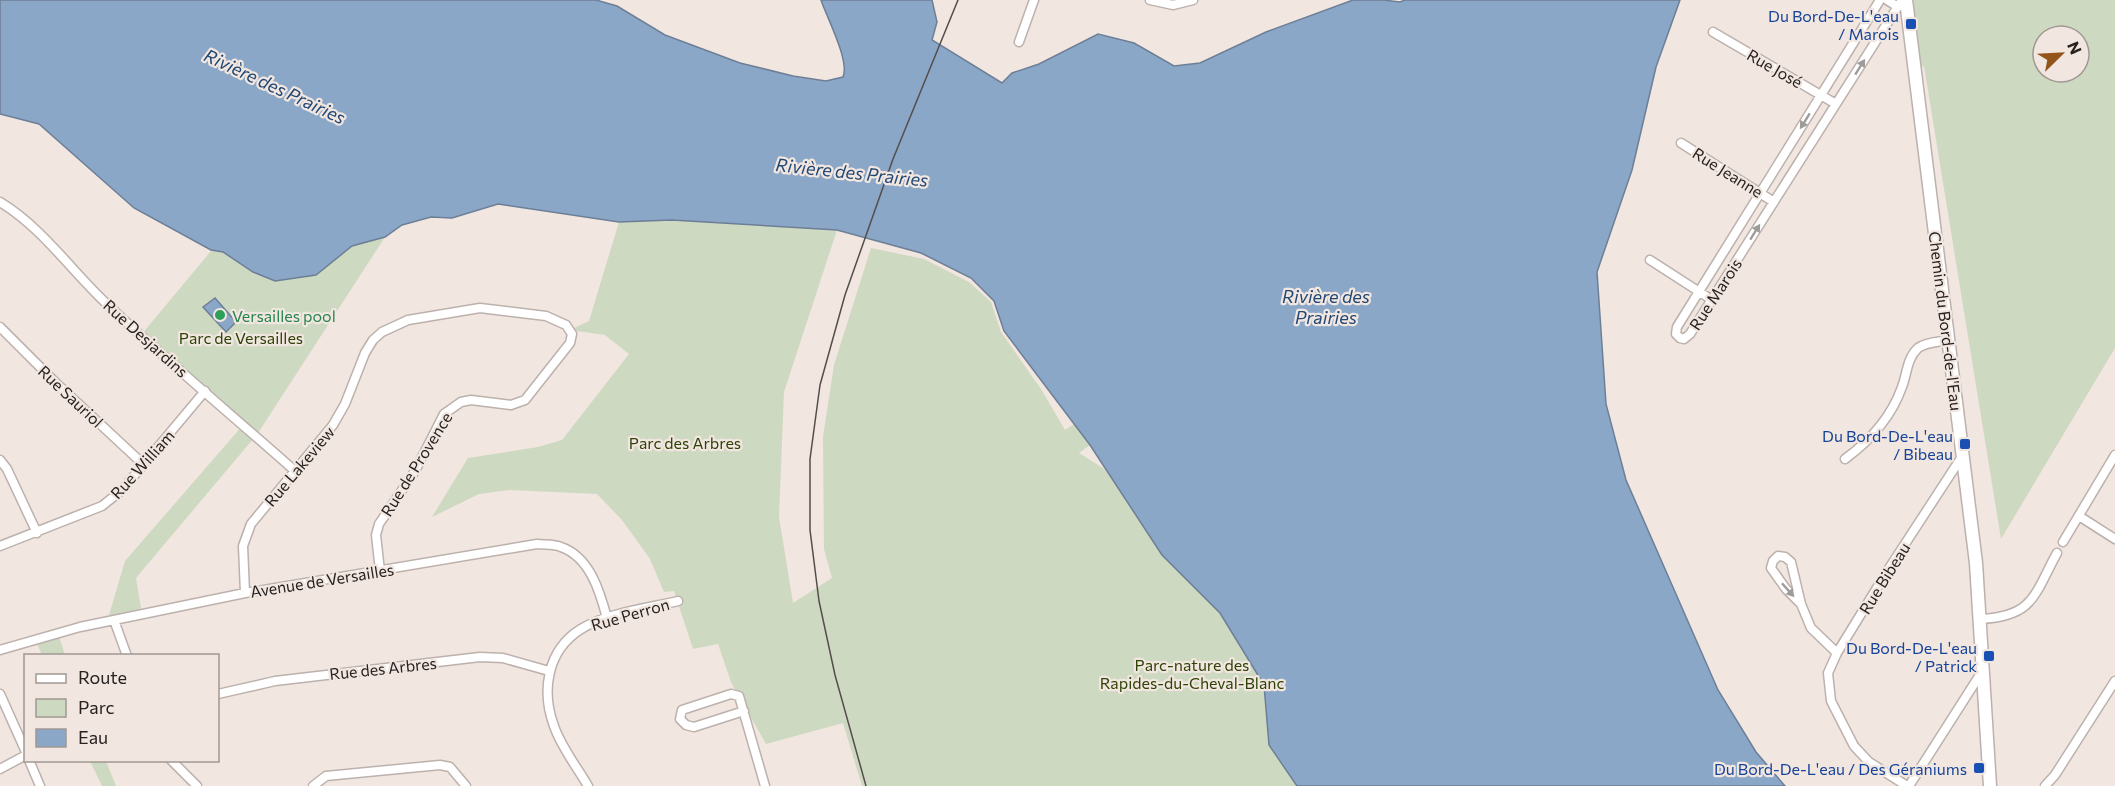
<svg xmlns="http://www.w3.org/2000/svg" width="2115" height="786" font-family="Commissioner,sans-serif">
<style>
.green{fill:#ced9c1;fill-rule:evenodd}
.water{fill:#8ba7c8;stroke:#6d7f96;stroke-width:1.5}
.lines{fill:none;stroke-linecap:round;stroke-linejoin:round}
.street-casing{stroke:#bcb1ac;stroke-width:11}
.secondary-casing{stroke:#bcb1ac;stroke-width:15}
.street{stroke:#fff;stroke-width:8}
.secondary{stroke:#fff;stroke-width:12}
.tram{stroke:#544e4b;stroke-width:1.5}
.oneway{fill:#9e9c9b}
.transit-dot{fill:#1a4fb4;stroke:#f1e6e0;stroke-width:2}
.leisure-dot{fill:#2e9e5b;stroke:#f1e6e0;stroke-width:2}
.labels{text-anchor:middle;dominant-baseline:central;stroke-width:4.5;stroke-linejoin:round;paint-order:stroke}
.transit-label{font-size:16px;fill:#164399;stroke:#f1e6e0;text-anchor:end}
.street-label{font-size:16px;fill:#272220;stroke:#f1e6e0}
.leisure-label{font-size:16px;fill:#27864d;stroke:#f1e6e0;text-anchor:start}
.park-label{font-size:16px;fill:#2e4305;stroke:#f1e6e0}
.water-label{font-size:18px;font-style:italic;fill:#214874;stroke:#f1e6e0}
</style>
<rect width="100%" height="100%" fill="#f1e6e0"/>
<path class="green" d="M 1913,0 L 2115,0 L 2115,348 L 2001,539 L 1924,66 L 1921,67 ZM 2043,36 L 2079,36 L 2079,72 L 2043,72 Z
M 672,220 L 837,230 L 784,392 L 779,517 L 793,603 L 832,578 L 824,549 L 823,437 L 834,365 L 871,248 L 924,259 L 969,282 L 991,302 L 1001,332 L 1041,389 L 1065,430 L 1074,424 L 1090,445 L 1079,453 L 1103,468 L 1157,528 L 1400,786 L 862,786 L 843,723 L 766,744 L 731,682 L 718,644 L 693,649 L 674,591 L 664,592 L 650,559 L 622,520 L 597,494 L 509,490 L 479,494 L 432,517 L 468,458 L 538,447 L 562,440 L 629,354 L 605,335 L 570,330 L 589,321 L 619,222 Z
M 385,237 L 258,433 L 136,578 L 142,614 L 107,622 L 125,561 L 243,425 L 141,335 L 211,251 L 223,252 L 253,272 L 316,275 L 352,246 Z
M 58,633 L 65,655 L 42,655 L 35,639 Z
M 90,761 L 106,761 L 116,786 L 102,786 Z"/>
<path class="water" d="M 0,0 L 596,0 L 617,6 L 665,35 L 740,63 L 793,76 L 826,81 L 843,77 C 850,61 827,18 821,0 L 932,0 L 937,22 L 932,40 L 1002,83 L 1012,73 L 1039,64 L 1098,34 L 1134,43 L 1174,66 L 1200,63 L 1266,32 L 1353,0 L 1383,0 L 1400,2 L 1405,0 L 1680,0 L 1656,67 L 1632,170 L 1597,272 L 1606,404 L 1626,480 L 1718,690 L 1756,752 L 1785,786 L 1297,786 L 1269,745 L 1264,685 L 1220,613 L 1162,555 L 1090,445 L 1004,331 L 994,301 L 971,278 L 921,253 L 837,230 L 672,220 L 619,222 L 498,204 L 452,218 L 431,217 L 402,225 L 385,237 L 352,246 L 316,275 L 275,281 L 253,272 L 223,252 L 211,250 L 134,208 L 39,124 L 0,114 Z
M 215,298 L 236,322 L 226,332 L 203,307 Z"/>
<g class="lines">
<g class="street-casing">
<path id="street" d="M 1150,0 L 1173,5 L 1193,0
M 1880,0 L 1677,327 L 1676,334 L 1680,338 L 1684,339 L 1690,334 L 1902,0
M 1887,0 L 1898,7
M 1713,32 L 1836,104
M 1019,42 L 1034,0
M 1681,143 L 1774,202
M 0,202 C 43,228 73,273 109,306 C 169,363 233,416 295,471
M 1650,260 L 1712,300
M 0,327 L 55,382 L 143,464
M 1845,459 C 1871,440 1891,418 1902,387 C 1907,374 1907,358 1918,348 C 1926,342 1939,342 1949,340
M 0,460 L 7,469 L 37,533
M 2079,516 L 2115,539
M 2063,542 L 2115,455
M 0,546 L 102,506 L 122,490 L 205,391
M 245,593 L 243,546 L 251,524 L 333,425 L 345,404 L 365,353 L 373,340 L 382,332 L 408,320 L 480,308 L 546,316 L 566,325 L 572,334 L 570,343 L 525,400 L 511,405 L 471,400 L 461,402 L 444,414 L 415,471 L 379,524 L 376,535 L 380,571
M 1801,604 L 1786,589 L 1771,568 L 1773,561 L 1778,556 L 1785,557 L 1791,562 L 1801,604 L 1811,628 L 1837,653
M 1981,619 C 2034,616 2034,595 2057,553
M 114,620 L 127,656
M 0,650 L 80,627 L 245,593 L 537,544 C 545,545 554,544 561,547 C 590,557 600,592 607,618
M 0,694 L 26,752
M 218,694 L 275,681 L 480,657 L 503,658 L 549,671
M 744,711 L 694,727 L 686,725 L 680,719 L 682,710 L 731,694 L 739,696 L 765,786
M 29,760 L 40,786
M 171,760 L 197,786
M 0,769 L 26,755
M 313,786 L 326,776 L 440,765 L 450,767 L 466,786
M 588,786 C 577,767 561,747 554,726 C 541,691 547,650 581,629 C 607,613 648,608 678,601
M 1907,786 L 1869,762 L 1854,746 L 1831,701 L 1828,673 L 1837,653 L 1888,570 L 1963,455
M 1909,786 L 1983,670
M 2045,786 L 2055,775 L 2115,681"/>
</g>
<g class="secondary-casing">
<path id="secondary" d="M 1906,0 L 1976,563 L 1990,786"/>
</g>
<use href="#street" class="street"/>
<use href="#secondary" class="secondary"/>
<path class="tram" d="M 866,786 L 835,675 L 819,601 L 810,530 L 810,459 L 820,385 L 845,295 L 893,159 L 958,0"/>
</g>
<defs><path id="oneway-solid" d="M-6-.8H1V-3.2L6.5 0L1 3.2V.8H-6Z" transform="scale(1.5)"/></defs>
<g class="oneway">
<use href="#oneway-solid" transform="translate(1860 67) rotate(-58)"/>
<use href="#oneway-solid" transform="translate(1805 121) rotate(122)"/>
<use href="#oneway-solid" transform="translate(1755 232) rotate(-58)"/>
<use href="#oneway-solid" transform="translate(1788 590) rotate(48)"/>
</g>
<g class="transit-dot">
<rect x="1905" y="18" width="12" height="12" rx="3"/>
<rect x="1959" y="438" width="12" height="12" rx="3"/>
<rect x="1983" y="650" width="12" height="12" rx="3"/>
<rect x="1973" y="762" width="12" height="12" rx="3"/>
</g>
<circle class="leisure-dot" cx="220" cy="315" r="6"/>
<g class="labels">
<g class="transit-label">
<text x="1899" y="15">Du Bord-De-L'eau<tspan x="1899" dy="18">/ Marois</tspan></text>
<text x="1953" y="435">Du Bord-De-L'eau<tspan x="1953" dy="18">/ Bibeau</tspan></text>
<text x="1977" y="647">Du Bord-De-L'eau<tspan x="1977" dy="18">/ Patrick</tspan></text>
<text x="1967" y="768">Du Bord-De-L'eau / Des Géraniums</text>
</g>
<g class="street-label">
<text transform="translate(1775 68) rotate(30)">Rue José</text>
<text transform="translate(1728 172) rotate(32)">Rue Jeanne</text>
<text transform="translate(1715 294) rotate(-57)">Rue Marois</text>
<text transform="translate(1946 321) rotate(83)">Chemin du Bord-de-l'Eau</text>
<text transform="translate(146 338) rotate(42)">Rue Desjardins</text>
<text transform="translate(71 396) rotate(43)">Rue Sauriol</text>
<text transform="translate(142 464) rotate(-48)">Rue William</text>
<text transform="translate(416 464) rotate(-58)">Rue de Provence</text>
<text transform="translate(299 466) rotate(-50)">Rue Lakeview</text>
<text transform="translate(1884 578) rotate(-58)">Rue Bibeau</text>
<text transform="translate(322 580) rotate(-9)">Avenue de Versailles</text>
<text transform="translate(630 614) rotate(-16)">Rue Perron</text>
<text transform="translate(383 668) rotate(-6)">Rue des Arbres</text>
</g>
<g class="leisure-label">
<text x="232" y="315">Versailles pool</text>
</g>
<g class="park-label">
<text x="241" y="337">Parc de Versailles</text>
<text x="685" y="442">Parc des Arbres</text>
<text x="1192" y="664">Parc-nature des<tspan x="1192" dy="18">Rapides-du-Cheval-Blanc</tspan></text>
</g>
<g class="water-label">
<text transform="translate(275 86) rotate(25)">Rivière des Prairies</text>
<text transform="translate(852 172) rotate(6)">Rivière des Prairies</text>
<text x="1326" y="296">Rivière des<tspan x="1326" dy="21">Prairies</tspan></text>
</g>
</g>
<rect x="24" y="654" width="195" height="108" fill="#f1e6e0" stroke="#a09893" stroke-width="1.5"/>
<rect x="36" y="674" width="30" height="9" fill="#ffffff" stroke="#a09893" stroke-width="1.5"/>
<text x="78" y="684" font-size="18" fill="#272220">Route</text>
<rect x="36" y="699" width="30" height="18" fill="#ced9c1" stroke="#a09893" stroke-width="1.5"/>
<text x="78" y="714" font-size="18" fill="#272220">Parc</text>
<rect x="36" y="729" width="30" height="18" fill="#8ba7c8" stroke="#a09893" stroke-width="1.5"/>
<text x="78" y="744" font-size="18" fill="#272220">Eau</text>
<g transform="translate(2061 54) rotate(66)"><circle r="28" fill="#f1e6e0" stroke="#a09893" stroke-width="1.5"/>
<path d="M0-4.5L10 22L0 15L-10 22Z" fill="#93551a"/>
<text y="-9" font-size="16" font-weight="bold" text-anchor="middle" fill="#272220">N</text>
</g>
</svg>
